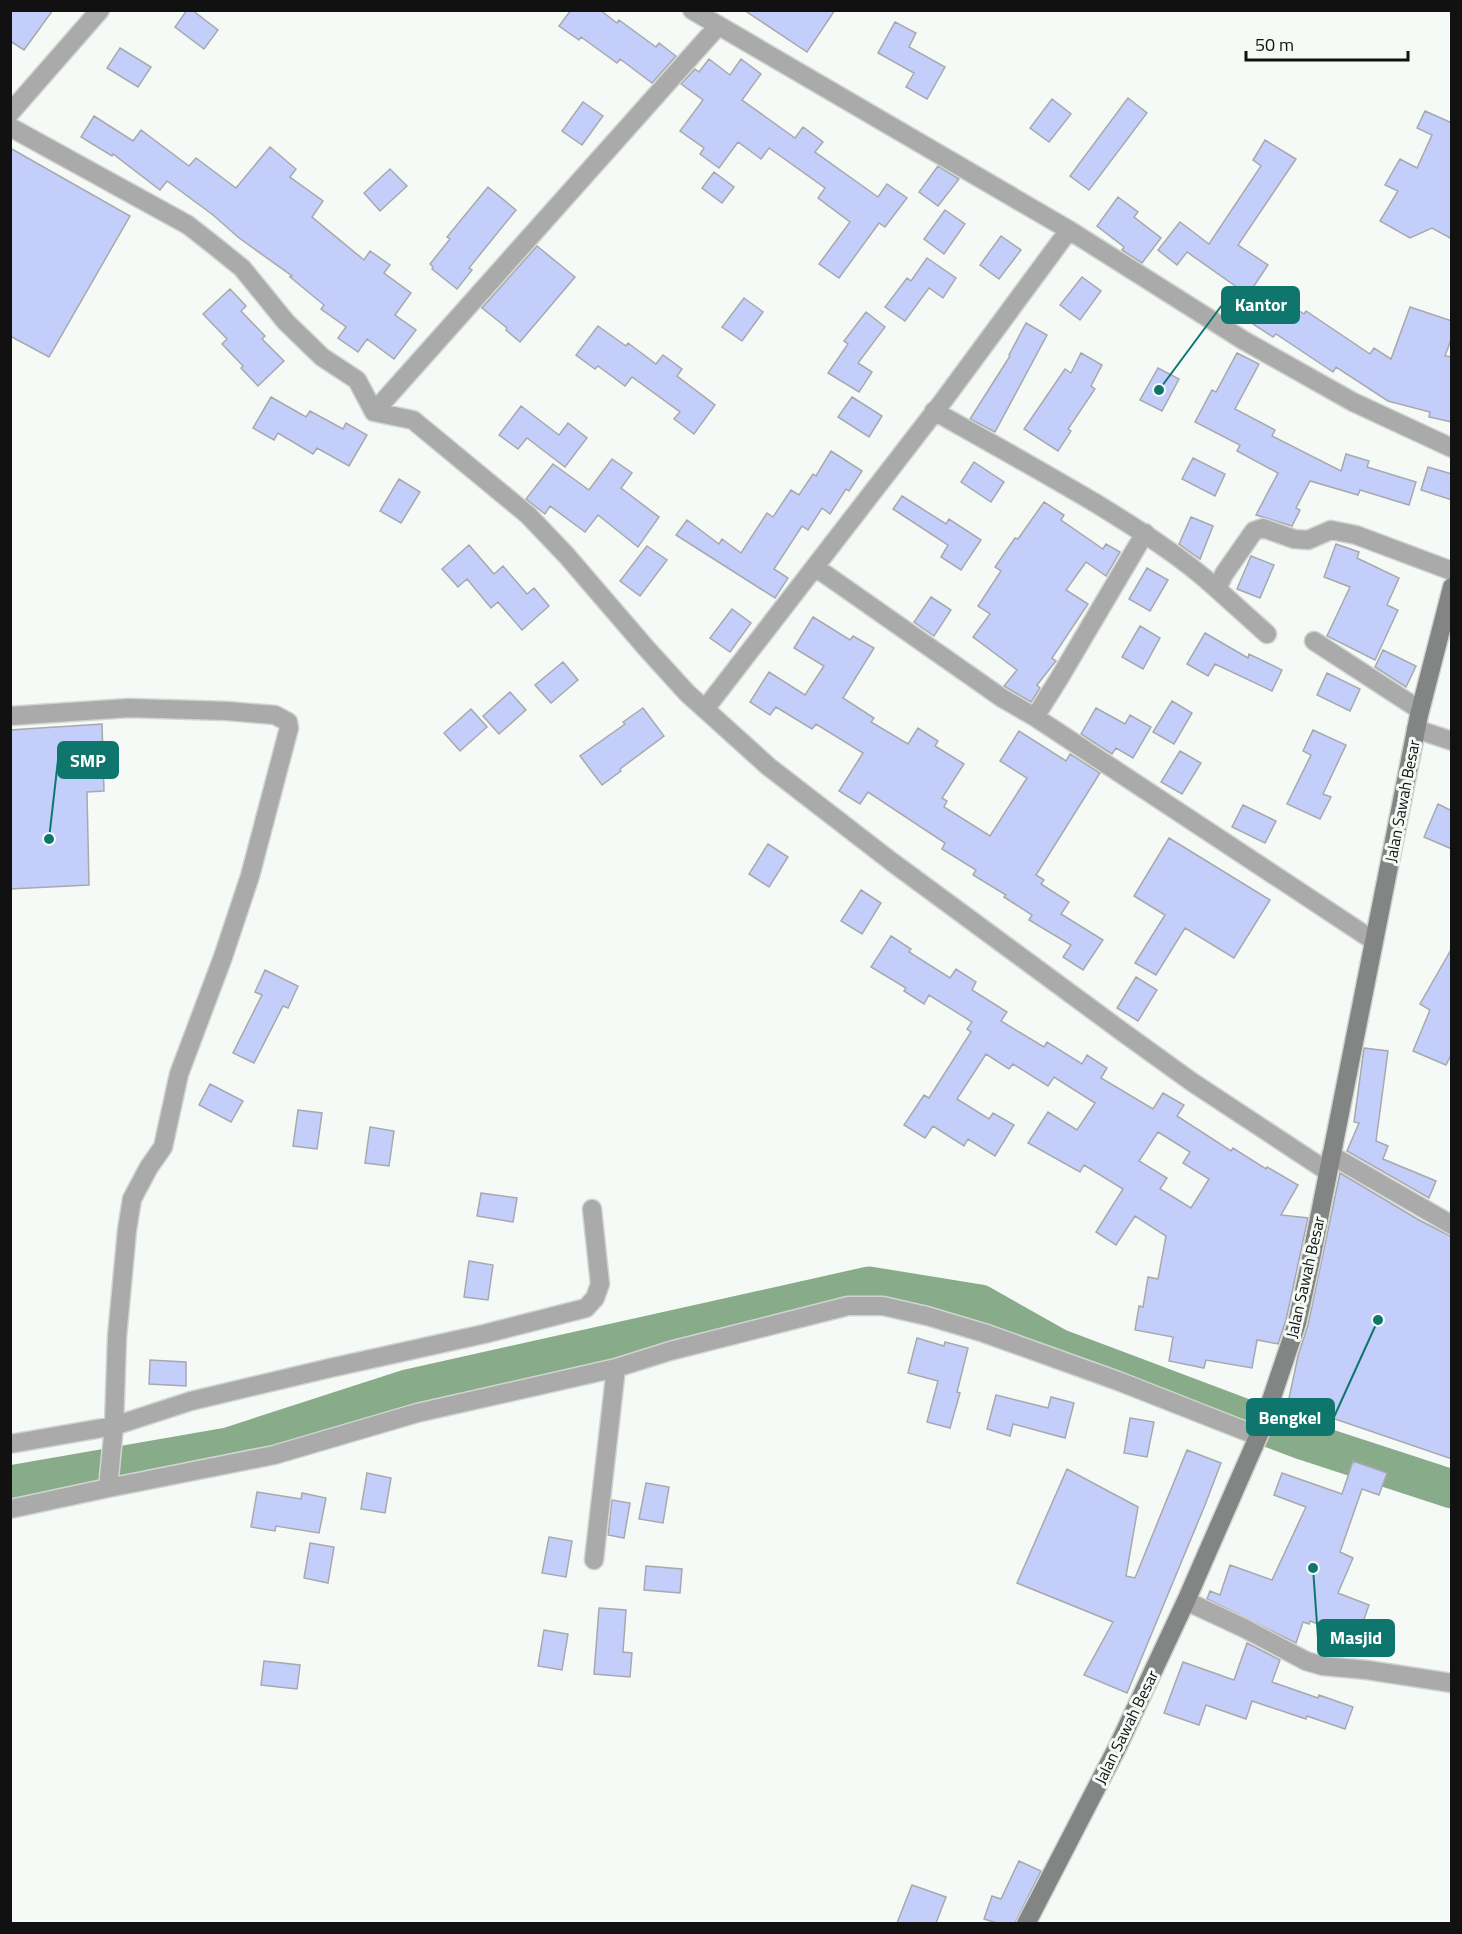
<svg xmlns="http://www.w3.org/2000/svg" width="1462" height="1934" font-family="'Titillium Web',sans-serif">
<style>
.lines{fill:none;stroke-linecap:round;stroke-linejoin:round}
.river{stroke:#88ac8a;stroke-width:39}
.building{fill:#c3cefa;stroke:#a7a9ad;stroke-width:1.5;fill-rule:evenodd}
.street-casing{stroke:#d1d5d1;stroke-width:21}
.secondary-casing{stroke:#d1d5d1;stroke-width:21}
.street{stroke:#a9aaa9;stroke-width:18}
.secondary{stroke:#828583;stroke-width:18}
.labels{text-anchor:middle;dominant-baseline:central;stroke-width:6;stroke-linejoin:round;paint-order:stroke}
.street-label{font-size:16px;fill:#101110;stroke:#f6faf6}
.leader{fill:none;stroke:#0f766e;stroke-width:2}
.callout-dot{fill:#0f766e;stroke:#f6faf6;stroke-width:2}
.callout{fill:#0f766e;stroke:#0f766e;stroke-width:2}
.callout-label{font-size:18px;text-anchor:middle;font-weight:bold;fill:#fff}
</style>
<rect width="100%" height="100%" fill="#f6faf6"/>
<g class="lines">
<path class="river" d="M 10,1485 L 228,1447 L 407,1389 L 869,1286 L 980,1304 L 1058,1348 L 1302,1440 L 1452,1489"/>
</g>
<path class="building" d="M 10,10 L 53,10 L 24,50 L 10,41 Z
M 187,10 L 192,10 L 218,30 L 204,49 L 175,27 Z
M 571,10 L 600,10 L 617,23 L 619,20 L 656,47 L 659,43 L 676,56 L 652,83 L 620,59 L 617,63 L 581,37 L 579,40 L 559,26 Z
M 744,10 L 835,10 L 807,52 Z
M 895,22 L 916,33 L 909,47 L 945,67 L 927,99 L 906,87 L 914,73 L 878,53 Z
M 120,48 L 151,67 L 138,87 L 107,68 Z
M 709,59 L 730,75 L 741,59 L 761,74 L 742,100 L 795,138 L 803,127 L 823,142 L 815,152 L 878,197 L 887,184 L 907,198 L 885,227 L 879,223 L 839,278 L 819,264 L 850,222 L 818,198 L 825,188 L 769,148 L 761,159 L 738,142 L 719,168 L 700,154 L 704,148 L 680,131 L 703,100 L 681,84 L 695,69 L 699,72 Z
M 1128,98 L 1147,113 L 1089,190 L 1070,176 Z
M 1052,99 L 1071,114 L 1049,142 L 1030,128 Z
M 583,102 L 603,116 L 582,145 L 562,131 Z
M 1425,111 L 1452,123 L 1452,239 L 1432,228 L 1410,238 L 1380,221 L 1398,191 L 1385,185 L 1400,159 L 1417,168 L 1432,135 L 1417,128 Z
M 94,116 L 133,141 L 141,130 L 189,166 L 196,158 L 236,188 L 270,147 L 296,169 L 290,177 L 323,201 L 312,217 L 364,260 L 370,251 L 390,265 L 384,273 L 411,293 L 395,315 L 416,330 L 394,359 L 367,339 L 358,352 L 338,338 L 346,327 L 321,309 L 324,305 L 290,277 L 292,276 L 239,238 L 213,215 L 167,181 L 160,190 L 113,154 L 112,156 L 81,137 Z
M 1265,140 L 1296,159 L 1238,245 L 1268,265 L 1248,295 L 1187,252 L 1177,265 L 1158,250 L 1180,222 L 1209,244 L 1261,166 L 1253,160 Z
M 10,148 L 130,216 L 49,357 L 10,336 Z
M 938,166 L 959,179 L 938,206 L 919,192 Z
M 390,169 L 407,186 L 380,211 L 364,193 Z
M 714,172 L 734,187 L 722,203 L 702,188 Z
M 488,187 L 516,210 L 469,268 L 472,270 L 457,289 L 432,269 L 433,267 L 430,264 L 450,239 L 447,237 Z
M 1118,197 L 1138,212 L 1134,217 L 1161,238 L 1142,263 L 1122,250 L 1124,247 L 1097,226 Z
M 945,210 L 965,224 L 944,254 L 924,239 Z
M 1001,236 L 1021,250 L 999,279 L 980,265 Z
M 537,246 L 575,277 L 520,342 L 506,330 L 507,328 L 482,308 Z
M 927,258 L 956,278 L 943,298 L 929,288 L 905,321 L 885,307 L 907,278 L 911,281 Z
M 1082,277 L 1101,291 L 1080,320 L 1060,305 Z
M 230,289 L 246,306 L 241,311 L 265,336 L 262,339 L 284,361 L 258,386 L 241,368 L 243,366 L 222,344 L 227,339 L 203,314 Z
M 1274,294 L 1304,314 L 1306,311 L 1370,354 L 1374,348 L 1391,359 L 1410,307 L 1452,321 L 1452,337 L 1445,356 L 1452,357 L 1452,422 L 1429,417 L 1430,412 L 1388,401 L 1336,367 L 1333,372 L 1276,334 L 1273,337 L 1253,324 Z
M 744,298 L 763,312 L 742,341 L 722,327 Z
M 866,312 L 885,327 L 858,363 L 872,372 L 859,392 L 828,373 L 848,344 L 844,341 Z
M 1026,323 L 1047,335 L 995,432 L 970,419 L 1010,356 L 1009,355 Z
M 598,326 L 626,346 L 628,343 L 656,364 L 663,355 L 682,369 L 677,376 L 715,405 L 694,434 L 674,419 L 680,412 L 632,377 L 625,386 L 598,366 L 595,369 L 576,355 Z
M 1081,353 L 1102,365 L 1091,386 L 1095,389 L 1068,429 L 1071,431 L 1058,451 L 1024,429 L 1065,369 L 1071,373 Z
M 1237,353 L 1259,364 L 1235,409 L 1275,430 L 1272,436 L 1341,471 L 1346,454 L 1369,461 L 1367,467 L 1416,482 L 1409,505 L 1360,490 L 1358,495 L 1310,481 L 1296,508 L 1300,510 L 1292,526 L 1256,515 L 1278,473 L 1237,451 L 1240,445 L 1195,422 L 1212,390 L 1216,392 Z
M 1158,368 L 1179,379 L 1162,411 L 1140,400 Z
M 271,397 L 306,417 L 310,411 L 343,429 L 346,423 L 367,435 L 349,466 L 317,448 L 313,454 L 278,433 L 274,440 L 253,428 Z
M 852,397 L 882,416 L 869,437 L 838,417 Z
M 521,406 L 559,435 L 568,423 L 587,438 L 565,467 L 527,438 L 518,449 L 499,435 Z
M 831,451 L 862,471 L 849,491 L 846,489 L 830,514 L 822,508 L 808,530 L 802,526 L 774,569 L 788,578 L 775,598 L 676,535 L 687,520 L 719,544 L 722,539 L 741,553 L 767,513 L 773,517 L 791,490 L 799,495 L 813,474 L 816,476 Z
M 1193,458 L 1225,474 L 1215,496 L 1182,479 Z
M 612,459 L 632,473 L 621,488 L 659,517 L 638,547 L 598,515 L 585,532 L 550,506 L 545,514 L 526,499 L 553,464 L 589,490 Z
M 974,462 L 1004,482 L 991,502 L 961,482 Z
M 1428,467 L 1452,474 L 1452,500 L 1421,490 Z
M 399,479 L 420,492 L 401,523 L 380,511 Z
M 902,496 L 946,524 L 949,519 L 981,540 L 961,570 L 941,557 L 948,545 L 893,509 Z
M 1044,502 L 1064,515 L 1061,520 L 1103,549 L 1106,544 L 1120,552 L 1106,576 L 1086,562 L 1066,590 L 1088,604 L 1052,658 L 1056,661 L 1037,685 L 1040,688 L 1031,702 L 1004,686 L 1017,670 L 973,637 L 990,614 L 978,606 L 1001,571 L 995,567 L 1015,538 L 1018,539 Z
M 1191,517 L 1213,526 L 1200,559 L 1179,544 Z
M 1336,544 L 1359,552 L 1357,558 L 1399,578 L 1387,605 L 1398,610 L 1375,660 L 1327,636 L 1350,587 L 1324,577 Z
M 469,545 L 494,574 L 503,566 L 527,594 L 534,588 L 549,606 L 522,630 L 498,602 L 491,608 L 467,579 L 458,587 L 442,569 Z
M 647,546 L 667,560 L 640,596 L 620,581 Z
M 1251,556 L 1274,565 L 1260,598 L 1237,589 Z
M 1147,568 L 1168,580 L 1150,611 L 1129,599 Z
M 931,597 L 951,610 L 934,636 L 914,622 Z
M 732,609 L 751,623 L 730,652 L 710,638 Z
M 813,617 L 850,640 L 853,636 L 874,648 L 843,698 L 874,718 L 871,722 L 908,744 L 918,728 L 938,741 L 935,746 L 964,764 L 942,798 L 947,801 L 944,807 L 990,836 L 1027,778 L 1000,761 L 1019,731 L 1066,761 L 1070,754 L 1100,773 L 1036,875 L 1044,880 L 1041,884 L 1069,902 L 1061,914 L 1103,940 L 1083,970 L 1063,957 L 1071,945 L 1029,920 L 1032,915 L 1004,897 L 1006,895 L 973,875 L 976,870 L 942,849 L 945,843 L 868,792 L 860,804 L 839,791 L 863,753 L 816,724 L 812,729 L 776,707 L 770,715 L 750,702 L 769,672 L 805,695 L 824,666 L 794,648 Z
M 1140,626 L 1160,638 L 1143,669 L 1122,657 Z
M 1205,633 L 1248,658 L 1249,654 L 1282,670 L 1272,691 L 1215,664 L 1208,676 L 1187,664 Z
M 1383,650 L 1416,666 L 1406,687 L 1375,667 Z
M 563,662 L 578,680 L 551,703 L 535,685 Z
M 1327,673 L 1360,689 L 1350,711 L 1317,695 Z
M 510,692 L 526,710 L 499,734 L 483,716 Z
M 1172,701 L 1192,713 L 1174,744 L 1153,732 Z
M 643,708 L 664,736 L 620,769 L 621,771 L 602,785 L 580,756 L 625,724 L 623,722 Z
M 1096,708 L 1125,724 L 1130,715 L 1151,727 L 1133,758 L 1116,748 L 1112,754 L 1081,734 Z
M 471,709 L 487,727 L 460,751 L 444,733 Z
M 102,724 L 104,791 L 87,792 L 89,885 L 10,889 L 10,730 Z
M 1313,730 L 1346,745 L 1323,794 L 1331,797 L 1320,819 L 1287,804 L 1311,755 L 1303,751 Z
M 1180,751 L 1201,763 L 1182,794 L 1161,782 Z
M 1438,804 L 1452,811 L 1452,849 L 1424,837 Z
M 1243,805 L 1276,821 L 1265,843 L 1232,827 Z
M 1169,838 L 1270,900 L 1234,958 L 1185,928 L 1156,975 L 1135,963 L 1165,915 L 1134,896 Z
M 768,844 L 788,857 L 769,887 L 749,874 Z
M 861,890 L 881,903 L 862,934 L 841,921 Z
M 891,936 L 911,949 L 909,952 L 950,978 L 956,969 L 976,982 L 972,990 L 1007,1012 L 1001,1021 L 1044,1047 L 1047,1042 L 1082,1064 L 1087,1055 L 1107,1068 L 1101,1078 L 1153,1109 L 1163,1093 L 1184,1105 L 1177,1116 L 1231,1151 L 1233,1148 L 1266,1169 L 1267,1167 L 1298,1185 L 1281,1215 L 1308,1218 L 1286,1320 L 1278,1344 L 1257,1340 L 1252,1368 L 1206,1360 L 1204,1368 L 1169,1361 L 1173,1337 L 1135,1330 L 1139,1306 L 1143,1307 L 1148,1277 L 1158,1279 L 1166,1236 L 1135,1216 L 1116,1245 L 1096,1232 L 1123,1189 L 1084,1165 L 1080,1172 L 1028,1143 L 1048,1112 L 1077,1130 L 1095,1103 L 1054,1077 L 1048,1086 L 1013,1064 L 1009,1069 L 986,1054 L 957,1099 L 989,1119 L 993,1113 L 1014,1125 L 995,1156 L 968,1139 L 964,1146 L 933,1126 L 925,1138 L 904,1125 L 924,1095 L 929,1098 L 971,1032 L 967,1029 L 972,1022 L 929,995 L 924,1004 L 904,991 L 906,988 L 871,967 ZM 1158,1132 L 1190,1152 L 1183,1163 L 1209,1179 L 1191,1208 L 1160,1189 L 1167,1178 L 1139,1161 Z
M 1452,948 L 1452,1053 L 1446,1065 L 1413,1051 L 1430,1010 L 1420,1004 Z
M 265,970 L 298,986 L 288,1008 L 283,1006 L 254,1063 L 233,1053 L 262,995 L 255,992 Z
M 1136,977 L 1157,990 L 1138,1021 L 1117,1008 Z
M 1364,1048 L 1388,1051 L 1376,1141 L 1388,1146 L 1383,1159 L 1436,1181 L 1429,1198 L 1347,1151 L 1359,1123 L 1354,1122 Z
M 210,1084 L 243,1101 L 231,1122 L 199,1105 Z
M 298,1110 L 322,1113 L 317,1149 L 293,1146 Z
M 370,1127 L 394,1131 L 389,1166 L 365,1163 Z
M 1340,1173 L 1419,1220 L 1452,1237 L 1452,1459 L 1288,1403 L 1298,1356 L 1308,1325 Z
M 481,1193 L 517,1198 L 513,1222 L 477,1216 Z
M 469,1261 L 493,1265 L 488,1300 L 464,1297 Z
M 917,1338 L 944,1346 L 945,1342 L 968,1348 L 957,1392 L 960,1393 L 950,1428 L 927,1422 L 938,1381 L 908,1373 Z
M 150,1360 L 186,1362 L 186,1386 L 149,1384 Z
M 996,1395 L 1048,1408 L 1051,1397 L 1074,1403 L 1065,1438 L 1013,1424 L 1010,1436 L 987,1429 Z
M 1130,1418 L 1154,1422 L 1147,1457 L 1124,1453 Z
M 1187,1450 L 1221,1463 L 1205,1505 L 1127,1693 L 1084,1675 L 1113,1622 L 1017,1583 L 1067,1469 L 1138,1507 L 1126,1576 L 1135,1578 Z
M 1353,1461 L 1387,1473 L 1379,1495 L 1362,1489 L 1340,1552 L 1353,1558 L 1338,1593 L 1369,1605 L 1357,1639 L 1310,1621 L 1309,1624 L 1303,1622 L 1296,1643 L 1207,1599 L 1210,1591 L 1220,1595 L 1230,1565 L 1272,1580 L 1306,1507 L 1274,1495 L 1282,1473 L 1342,1494 Z
M 367,1473 L 391,1478 L 385,1513 L 361,1509 Z
M 646,1483 L 669,1487 L 663,1523 L 639,1519 Z
M 257,1492 L 301,1499 L 302,1493 L 326,1498 L 319,1533 L 276,1526 L 275,1531 L 251,1527 Z
M 612,1500 L 630,1503 L 624,1538 L 608,1535 Z
M 549,1537 L 572,1541 L 566,1577 L 542,1573 Z
M 310,1543 L 334,1547 L 328,1583 L 304,1578 Z
M 646,1566 L 682,1569 L 680,1593 L 644,1590 Z
M 599,1608 L 626,1610 L 623,1652 L 632,1653 L 630,1677 L 594,1674 Z
M 544,1630 L 568,1634 L 562,1670 L 538,1666 Z
M 1247,1643 L 1280,1660 L 1272,1682 L 1318,1698 L 1319,1695 L 1353,1707 L 1345,1729 L 1307,1716 L 1306,1719 L 1252,1701 L 1246,1719 L 1206,1705 L 1199,1725 L 1164,1713 L 1183,1662 L 1234,1680 Z
M 264,1661 L 300,1665 L 297,1689 L 261,1685 Z
M 1019,1861 L 1041,1871 L 1015,1923 L 997,1923 L 984,1919 L 992,1896 L 1001,1899 Z
M 912,1885 L 946,1897 L 936,1923 L 897,1923 Z"/>
<g class="lines">
<g class="street-casing">
<path id="street" d="M 692,10 L 1069,230 L 1243,340 L 1353,402 L 1452,448
M 10,113 L 100,10
M 10,127 L 188,225 L 216,247 L 242,268 L 286,322 L 322,357 L 357,380 L 374,412 L 413,420 L 528,515 L 567,556 L 647,649 L 687,693 L 769,767 L 892,862 L 1124,1033 L 1192,1082 L 1327,1171
M 934,411 C 989,442 1043,472 1097,504 C 1139,530 1181,556 1217,589 L 1224,574 L 1254,531 L 1263,528 L 1294,539 L 1308,540 L 1331,530 L 1356,535 L 1452,571
M 374,412 L 718,26
M 815,567 L 1002,698 L 1035,717 L 1374,941
M 1217,589 L 1267,634
M 1314,641 L 1420,710
M 705,709 L 943,401 L 1069,230
M 10,716 L 129,708 L 227,711 L 275,715 L 288,722 L 289,728 L 250,876 L 223,957 L 179,1074 L 163,1147 L 149,1167 L 132,1199 L 127,1230 L 117,1337 L 114,1426 L 108,1488 L 274,1455 L 417,1413 L 616,1368 L 670,1351 L 848,1306 L 883,1306 L 927,1316 L 984,1333 L 1118,1381 L 1258,1436
M 1035,717 L 1060,677 L 1145,533
M 1416,729 L 1452,741
M 1331,1155 L 1452,1225
M 10,1444 L 114,1426 L 191,1401 L 330,1368 L 484,1334 L 586,1308 L 595,1298 L 600,1284 L 592,1209
M 10,1509 L 108,1488
M 594,1560 L 616,1368
M 1186,1601 L 1244,1628 L 1306,1661 L 1323,1666 L 1367,1670 L 1452,1683"/>
</g>
<g class="secondary-casing">
<path id="secondary" d="M 1026,1924 L 1117,1748 L 1186,1601 L 1261,1430 L 1297,1323 L 1310,1264 L 1419,715 L 1452,587"/>
</g>
<use href="#street" class="street"/>
<use href="#secondary" class="secondary"/>
</g>
<g class="labels">
<g class="street-label">
<text transform="translate(1402 801) rotate(-79)">Jalan Sawah Besar</text>
<text transform="translate(1305 1277) rotate(-77)">Jalan Sawah Besar</text>
<text transform="translate(1126 1727) rotate(-64)">Jalan Sawah Besar</text>
</g>
</g>
<path class="leader" d="M1159 390L1222 305M49 839L58 760M1378 1320L1334 1417M1313 1568L1318 1638"/>
<g class="callout-dot">
<circle cx="1159" cy="390" r="6"/>
<circle cx="49" cy="839" r="6"/>
<circle cx="1378" cy="1320" r="6"/>
<circle cx="1313" cy="1568" r="6"/>
</g>
<g class="callout">
<rect x="1222" y="287" width="77" height="36" rx="6"/>
<rect x="58" y="742" width="60" height="36" rx="6"/>
<rect x="1247" y="1399" width="87" height="36" rx="6"/>
<rect x="1318" y="1620" width="76" height="36" rx="6"/>
</g>
<g class="callout-label">
<text x="1261" y="311">Kantor</text>
<text x="88" y="767">SMP</text>
<text x="1290" y="1424">Bengkel</text>
<text x="1356" y="1644">Masjid</text>
</g>
<rect width="1462" height="1934" fill="none" stroke="#101110" stroke-width="24"/>
<path d="M1246 51v9h162v-9" fill="none" stroke="#101110" stroke-width="3"/>
<text x="1255" y="51" font-size="18" fill="#101110" stroke="#f6faf6" stroke-width="4.5" paint-order="stroke">50 m</text>
</svg>
